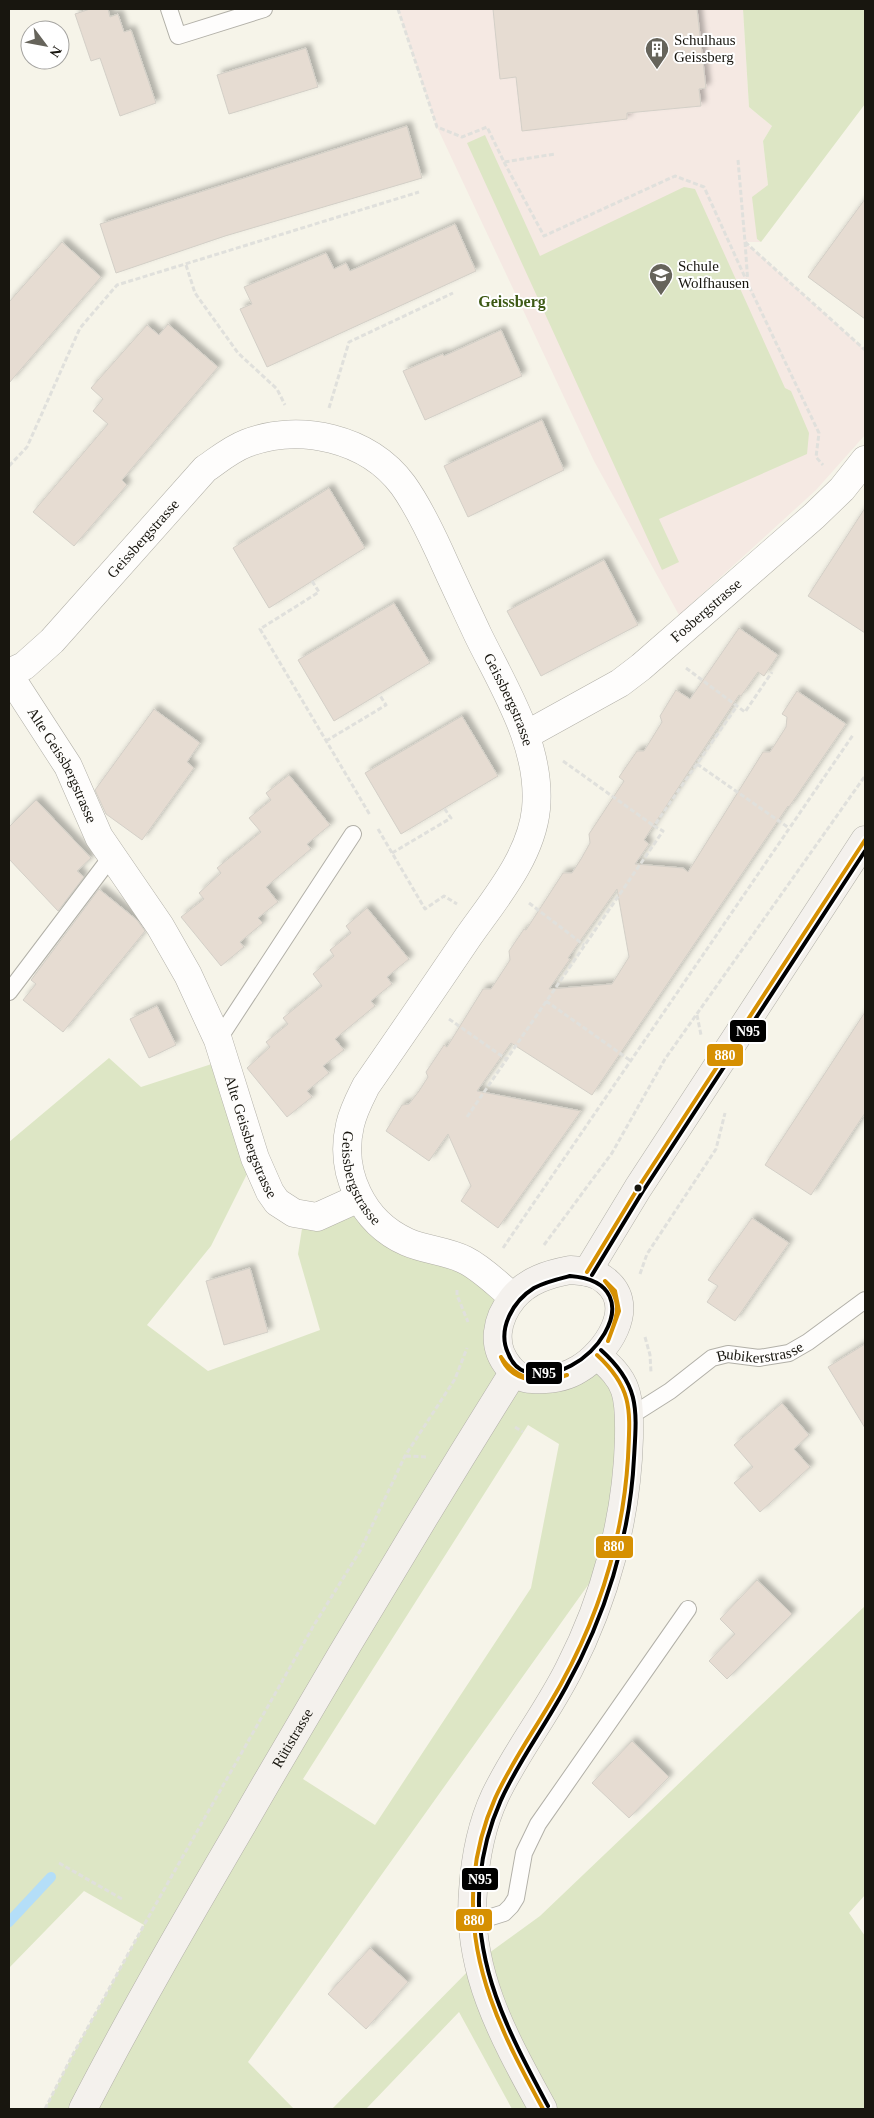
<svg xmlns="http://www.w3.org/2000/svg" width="874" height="2118" font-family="'Times New Roman',serif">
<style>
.education{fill:#f5e9e3}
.green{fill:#dde6c5;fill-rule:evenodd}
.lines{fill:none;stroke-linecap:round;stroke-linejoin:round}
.stream{stroke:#b4def8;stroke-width:10}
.building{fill:#e6dcd2;stroke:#d3cfc7;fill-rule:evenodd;filter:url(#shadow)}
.lane-casing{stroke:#b2b0a8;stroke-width:18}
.street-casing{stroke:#b2b0a8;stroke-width:29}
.secondary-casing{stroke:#b2b0a8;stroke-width:29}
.path{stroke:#e0e0dc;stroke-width:3;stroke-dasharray:5 2.5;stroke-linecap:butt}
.lane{stroke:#fefdfc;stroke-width:16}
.street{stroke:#fefdfc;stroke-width:28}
.secondary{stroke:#f4f1ed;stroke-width:28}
.bus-1-casing{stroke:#fff;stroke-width:8}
.bus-2-casing{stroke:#fff;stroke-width:8}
.bus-1{stroke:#d69002;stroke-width:4}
.bus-2{stroke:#000;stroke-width:4}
.bus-dot{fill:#18160f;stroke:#fff;stroke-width:2}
.labels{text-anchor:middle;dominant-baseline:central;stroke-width:4;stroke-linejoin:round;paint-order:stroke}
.poi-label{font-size:15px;fill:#18160f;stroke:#fff;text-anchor:start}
.street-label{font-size:15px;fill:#18160f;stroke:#fff}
.neighbourhood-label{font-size:16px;font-weight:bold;fill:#3d5914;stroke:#fff}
.line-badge{stroke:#fff;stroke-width:2}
.badge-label{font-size:14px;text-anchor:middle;font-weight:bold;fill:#fff}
</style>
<defs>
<filter id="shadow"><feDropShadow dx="4.5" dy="-4.5" stdDeviation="2.5" flood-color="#0004"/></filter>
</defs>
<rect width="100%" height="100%" fill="#f6f4e9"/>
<path class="education" d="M 398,9 L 743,9 L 749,107 L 772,126 L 763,141 L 768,185 L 757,239 L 761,242 L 745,242 L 865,350 L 865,435 L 816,490 L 679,615 L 594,461 L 437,127 Z"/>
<path class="green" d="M 743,9 L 865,9 L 865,104 L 761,242 L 757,239 L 752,197 L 768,185 L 763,141 L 772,126 L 749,107 Z
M 485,135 L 540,256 L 684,187 L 695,189 L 785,388 L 791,391 L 809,433 L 807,454 L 659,519 L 679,562 L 662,570 L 467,143 Z
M 109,1058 L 141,1087 L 224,1060 L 255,1158 L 211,1246 L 147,1325 L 208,1371 L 320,1330 L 298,1254 L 304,1216 L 359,1198 L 513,1297 L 498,1328 L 527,1379 L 597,1355 L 619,1379 L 613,1550 L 248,2062 L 294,2109 L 45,2109 L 71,2058 L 144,1925 L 84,1891 L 9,1968 L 9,1142 ZM 528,1425 L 559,1444 L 531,1588 L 375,1825 L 303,1779 Z
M 865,1606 L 865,1895 L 849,1913 L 865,1936 L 865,2109 L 512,2109 L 459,2012 L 366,2109 L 332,2109 L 478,1961 L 540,1916 Z"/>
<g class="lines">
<path class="stream" d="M 9,1922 L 51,1877"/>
</g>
<path class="building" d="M 90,9 L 108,9 L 110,17 L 118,14 L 124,32 L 131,30 L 156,103 L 120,116 L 100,58 L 91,61 L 75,14 Z
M 493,9 L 697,9 L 706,88 L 699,89 L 701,106 L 627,113 L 627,119 L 522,131 L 516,77 L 500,79 Z
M 306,48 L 318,87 L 229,114 L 217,75 Z
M 407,126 L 422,178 L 225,236 L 116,273 L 100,224 Z
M 865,199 L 865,319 L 808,277 Z
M 455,224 L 476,271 L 267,367 L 240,309 L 252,304 L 244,287 L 326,253 L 334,269 L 346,263 L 350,271 Z
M 62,242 L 101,277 L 9,383 L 9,302 Z
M 168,324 L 218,367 L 122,480 L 127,485 L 74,546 L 33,512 L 108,424 L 93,411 L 103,399 L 91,388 L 147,325 L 159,335 Z
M 501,330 L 522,376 L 425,420 L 403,371 L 443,354 L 444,356 Z
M 542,420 L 564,470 L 468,517 L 444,466 Z
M 329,488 L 365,548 L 269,608 L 233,548 Z
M 865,508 L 865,633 L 808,596 Z
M 604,560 L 638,625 L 541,676 L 507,611 Z
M 394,603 L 430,663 L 334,721 L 298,660 Z
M 739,628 L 778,655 L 764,676 L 758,672 L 741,696 L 739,695 L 644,840 L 649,844 L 635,864 L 683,868 L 688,872 L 763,752 L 770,752 L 786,727 L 787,717 L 782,714 L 797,691 L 846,724 L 789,807 L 788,806 L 592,1095 L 511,1043 L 477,1091 L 581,1111 L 498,1228 L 461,1201 L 471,1186 L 448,1134 L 429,1161 L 386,1131 L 402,1105 L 409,1104 L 419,1091 L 428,1077 L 426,1072 L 444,1045 L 447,1047 L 483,989 L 491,989 L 510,960 L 509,951 L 524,929 L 526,930 L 563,873 L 572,873 L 581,859 L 590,843 L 589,834 L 624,781 L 619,777 L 637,751 L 644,751 L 662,722 L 660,716 L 676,690 L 690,699 ZM 617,889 L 629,957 L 612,984 L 549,989 L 570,959 L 568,958 Z
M 154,709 L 200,743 L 187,762 L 194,768 L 142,840 L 106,814 L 95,790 Z
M 462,716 L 498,776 L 401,834 L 365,773 Z
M 289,775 L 330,825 L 307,844 L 311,849 L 266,887 L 278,902 L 258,918 L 263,923 L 240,942 L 244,947 L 221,966 L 181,917 L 204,899 L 199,893 L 221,873 L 217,868 L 261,832 L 249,818 L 271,800 L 266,793 Z
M 36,800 L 91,858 L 77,871 L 84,877 L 58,911 L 9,859 L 9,827 Z
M 99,889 L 137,920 L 145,931 L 63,1032 L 23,1000 L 36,984 L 31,980 Z
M 367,908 L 409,959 L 387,977 L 392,984 L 371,1001 L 375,1006 L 335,1039 L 344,1050 L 323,1066 L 329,1073 L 307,1091 L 312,1097 L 287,1117 L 247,1068 L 270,1047 L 266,1042 L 288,1024 L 283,1018 L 322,986 L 313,974 L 334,956 L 330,950 L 351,933 L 346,926 Z
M 157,1006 L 176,1045 L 149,1058 L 130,1019 Z
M 865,1012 L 865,1113 L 811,1195 L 765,1165 Z
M 752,1218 L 789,1243 L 735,1321 L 707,1302 L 718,1286 L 708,1280 Z
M 250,1268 L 268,1332 L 224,1345 L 206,1281 Z
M 865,1344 L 865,1428 L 828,1367 Z
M 782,1403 L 809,1435 L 794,1449 L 810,1467 L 760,1512 L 734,1483 L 753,1467 L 734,1445 Z
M 757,1580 L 792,1614 L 727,1679 L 709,1661 L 735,1634 L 720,1619 Z
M 632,1741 L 669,1777 L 629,1818 L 592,1783 Z
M 370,1948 L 408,1982 L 366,2029 L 328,1994 Z"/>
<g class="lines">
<g class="lane-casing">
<g id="lane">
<path d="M 169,9 L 178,36 L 264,9"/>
<path d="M 9,992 L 111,857"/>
<path d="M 218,1040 L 353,834"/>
<path id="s1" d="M 629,1417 L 670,1391 L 712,1358 L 728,1354 L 759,1358 L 789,1353 L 808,1342 L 865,1300"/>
<path d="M 472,1923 L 504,1913 L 511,1906 L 516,1898 L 524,1853 L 538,1824 L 688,1609"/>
</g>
</g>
<g class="street-casing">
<g id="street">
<path id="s2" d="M 9,673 L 24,666 L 52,641 L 205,469 C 218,460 231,449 247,443 C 300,423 368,438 403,485 C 418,506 429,529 440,553 C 452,580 465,607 478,635 C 504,688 542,747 536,809 C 531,858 493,901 466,940 C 433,989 400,1037 366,1086 C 360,1098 353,1111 350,1125 C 339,1172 362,1222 407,1242 C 425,1250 447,1251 465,1260 C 483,1269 498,1285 513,1297"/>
<path id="s3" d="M 9,675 L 68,766 L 99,837 L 160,926 L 188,975 L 218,1040 L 255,1158 L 270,1192 L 277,1202 L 294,1213 L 317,1217 L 359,1198"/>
<path id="s4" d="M 526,735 L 620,683 L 641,667 L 814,516 L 842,489 L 865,460"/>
</g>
</g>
<g class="secondary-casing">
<g id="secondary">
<path d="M 570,1270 C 583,1271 596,1272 606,1281 C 638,1307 606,1353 579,1369 C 565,1378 548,1380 532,1379 C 523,1379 514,1374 509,1367 C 491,1346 496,1319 513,1298 C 528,1280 549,1274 570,1270 Z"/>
<path d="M 587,1272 L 638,1188 L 865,840"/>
<path id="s5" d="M 83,2109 C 133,2012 187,1919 242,1825 C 330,1672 420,1522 513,1373"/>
<path d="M 543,2109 C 506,2041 466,1972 473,1891 C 475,1860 481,1826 495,1796 C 516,1752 547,1713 569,1669 C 605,1599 627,1518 629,1438 C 629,1422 630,1405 625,1390 C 620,1375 608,1365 597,1355"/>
</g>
</g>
<path class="path" d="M 398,9 L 437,127 L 462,137 L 487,127 L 504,162 L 555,154
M 738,160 L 745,242 L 865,350
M 504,162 L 544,236 L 675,176 L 704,187 L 748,284
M 745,242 L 748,284 L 819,433 L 816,457 L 823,465
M 186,265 L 195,293 L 238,353 L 277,389 L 285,405
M 329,408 L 349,342 L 453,293
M 9,466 L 27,447 L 80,328 L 117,285 L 419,192
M 312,581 L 319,592 L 260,629 L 370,815
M 686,668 L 745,712 L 772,672
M 326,741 L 386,705 L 379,694
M 563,761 L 654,826
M 697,764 L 789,828
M 378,829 L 425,909 L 444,896 L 457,904
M 392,853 L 451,818 L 444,808
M 529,903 L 584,945
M 546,1001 L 631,1061
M 697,1015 L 701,1035
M 449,1019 L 506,1059
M 467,1117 L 663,831 L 654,826 L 737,706
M 544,1245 L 612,1153 L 665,1059 L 865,776
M 503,1248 L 853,735
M 640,1274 L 647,1254 L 716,1149 L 725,1113
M 457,1290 L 457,1295 L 468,1322
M 645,1337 L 650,1355 L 651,1372
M 515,1427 L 523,1432
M 406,1456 L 427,1457
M 59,1863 L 122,1899
M 45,2109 L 71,2058 L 144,1925 L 314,1625 L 360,1551 L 405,1456 L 455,1379 L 467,1348"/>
<use href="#lane" class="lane"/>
<use href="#street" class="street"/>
<use href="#secondary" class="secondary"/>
<g class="bus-1-casing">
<path id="bus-1" d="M 587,1272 L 638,1188 L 865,840
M 605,1281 L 615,1291 L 619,1311 L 608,1341
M 605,1281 C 624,1304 617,1316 608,1341
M 501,1357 C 517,1381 541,1384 567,1375
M 501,1357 C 511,1383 545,1385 567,1375
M 543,2109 C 503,2036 466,1964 474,1879 C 482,1795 523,1753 561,1684 C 599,1615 623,1537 628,1458 C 630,1412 634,1389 597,1355"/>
</g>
<g class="bus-2-casing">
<path id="bus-2" d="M 592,1275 L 643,1191 L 865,851
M 570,1276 C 660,1283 587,1390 526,1372 C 517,1369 511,1361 508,1353 C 497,1329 513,1301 534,1288 C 545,1282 558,1279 570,1276 Z
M 548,2106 C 509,2033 472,1965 480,1879 C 488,1797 529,1755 566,1687 C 605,1617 630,1538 634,1458 C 637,1409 640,1385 601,1350"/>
</g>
<use href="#bus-1" class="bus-1"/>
<use href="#bus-2" class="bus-2"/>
</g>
<defs>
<g id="building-pin" transform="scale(1.25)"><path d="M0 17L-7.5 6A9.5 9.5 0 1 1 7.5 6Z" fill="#66645b" stroke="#fff"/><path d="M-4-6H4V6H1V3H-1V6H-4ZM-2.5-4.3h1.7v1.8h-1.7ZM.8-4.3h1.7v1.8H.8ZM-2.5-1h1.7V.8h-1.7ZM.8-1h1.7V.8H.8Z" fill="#fff"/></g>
<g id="school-pin" transform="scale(1.25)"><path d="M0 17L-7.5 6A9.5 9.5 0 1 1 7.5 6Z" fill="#66645b" stroke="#fff"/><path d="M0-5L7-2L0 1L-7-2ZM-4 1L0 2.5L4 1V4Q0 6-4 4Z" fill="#fff"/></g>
</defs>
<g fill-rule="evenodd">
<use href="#building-pin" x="657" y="49"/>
<use href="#school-pin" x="661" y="275"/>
</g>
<circle class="bus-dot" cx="638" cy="1188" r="4.5"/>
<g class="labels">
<g class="poi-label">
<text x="674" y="40">Schulhaus<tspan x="674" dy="17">Geissberg</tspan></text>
<text x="678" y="266">Schule<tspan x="678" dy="17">Wolfhausen</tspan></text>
</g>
<g class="street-label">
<text stroke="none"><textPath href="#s2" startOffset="191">Geissbergstrasse</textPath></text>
<text stroke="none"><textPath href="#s4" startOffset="220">Fosbergstrasse</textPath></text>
<text stroke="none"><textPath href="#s2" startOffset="746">Geissbergstrasse</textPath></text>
<text stroke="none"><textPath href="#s3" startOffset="105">Alte Geissbergstrasse</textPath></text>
<text stroke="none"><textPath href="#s3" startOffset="524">Alte Geissbergstrasse</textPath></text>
<text stroke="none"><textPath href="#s2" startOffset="1286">Geissbergstrasse</textPath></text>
<text stroke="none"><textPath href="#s1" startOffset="151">Bubikerstrasse</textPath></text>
<text stroke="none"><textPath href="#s5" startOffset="426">Rütistrasse</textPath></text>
</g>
<g class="neighbourhood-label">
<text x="512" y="301">Geissberg</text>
</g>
</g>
<g class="line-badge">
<rect x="729" y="1019" width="38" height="24" rx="5" fill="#000"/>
<rect x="706" y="1043" width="38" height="24" rx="5" fill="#d69002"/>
<rect x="525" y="1361" width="38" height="24" rx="5" fill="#000"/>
<rect x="595" y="1535" width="39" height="24" rx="5" fill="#d69002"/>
<rect x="461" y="1867" width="38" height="24" rx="5" fill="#000"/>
<rect x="455" y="1908" width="38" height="24" rx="5" fill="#d69002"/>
</g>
<g class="badge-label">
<text x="748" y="1036">N95</text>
<text x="725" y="1060">880</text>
<text x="544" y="1378">N95</text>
<text x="614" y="1551">880</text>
<text x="480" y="1884">N95</text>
<text x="474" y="1925">880</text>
</g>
<rect width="874" height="2118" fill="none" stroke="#18160f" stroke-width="20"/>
<g transform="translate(45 45) rotate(122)"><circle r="24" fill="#ffffff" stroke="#a3a29f"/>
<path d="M0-4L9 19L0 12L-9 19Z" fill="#66645b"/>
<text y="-8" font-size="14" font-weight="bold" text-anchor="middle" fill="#18160f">N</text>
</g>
</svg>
